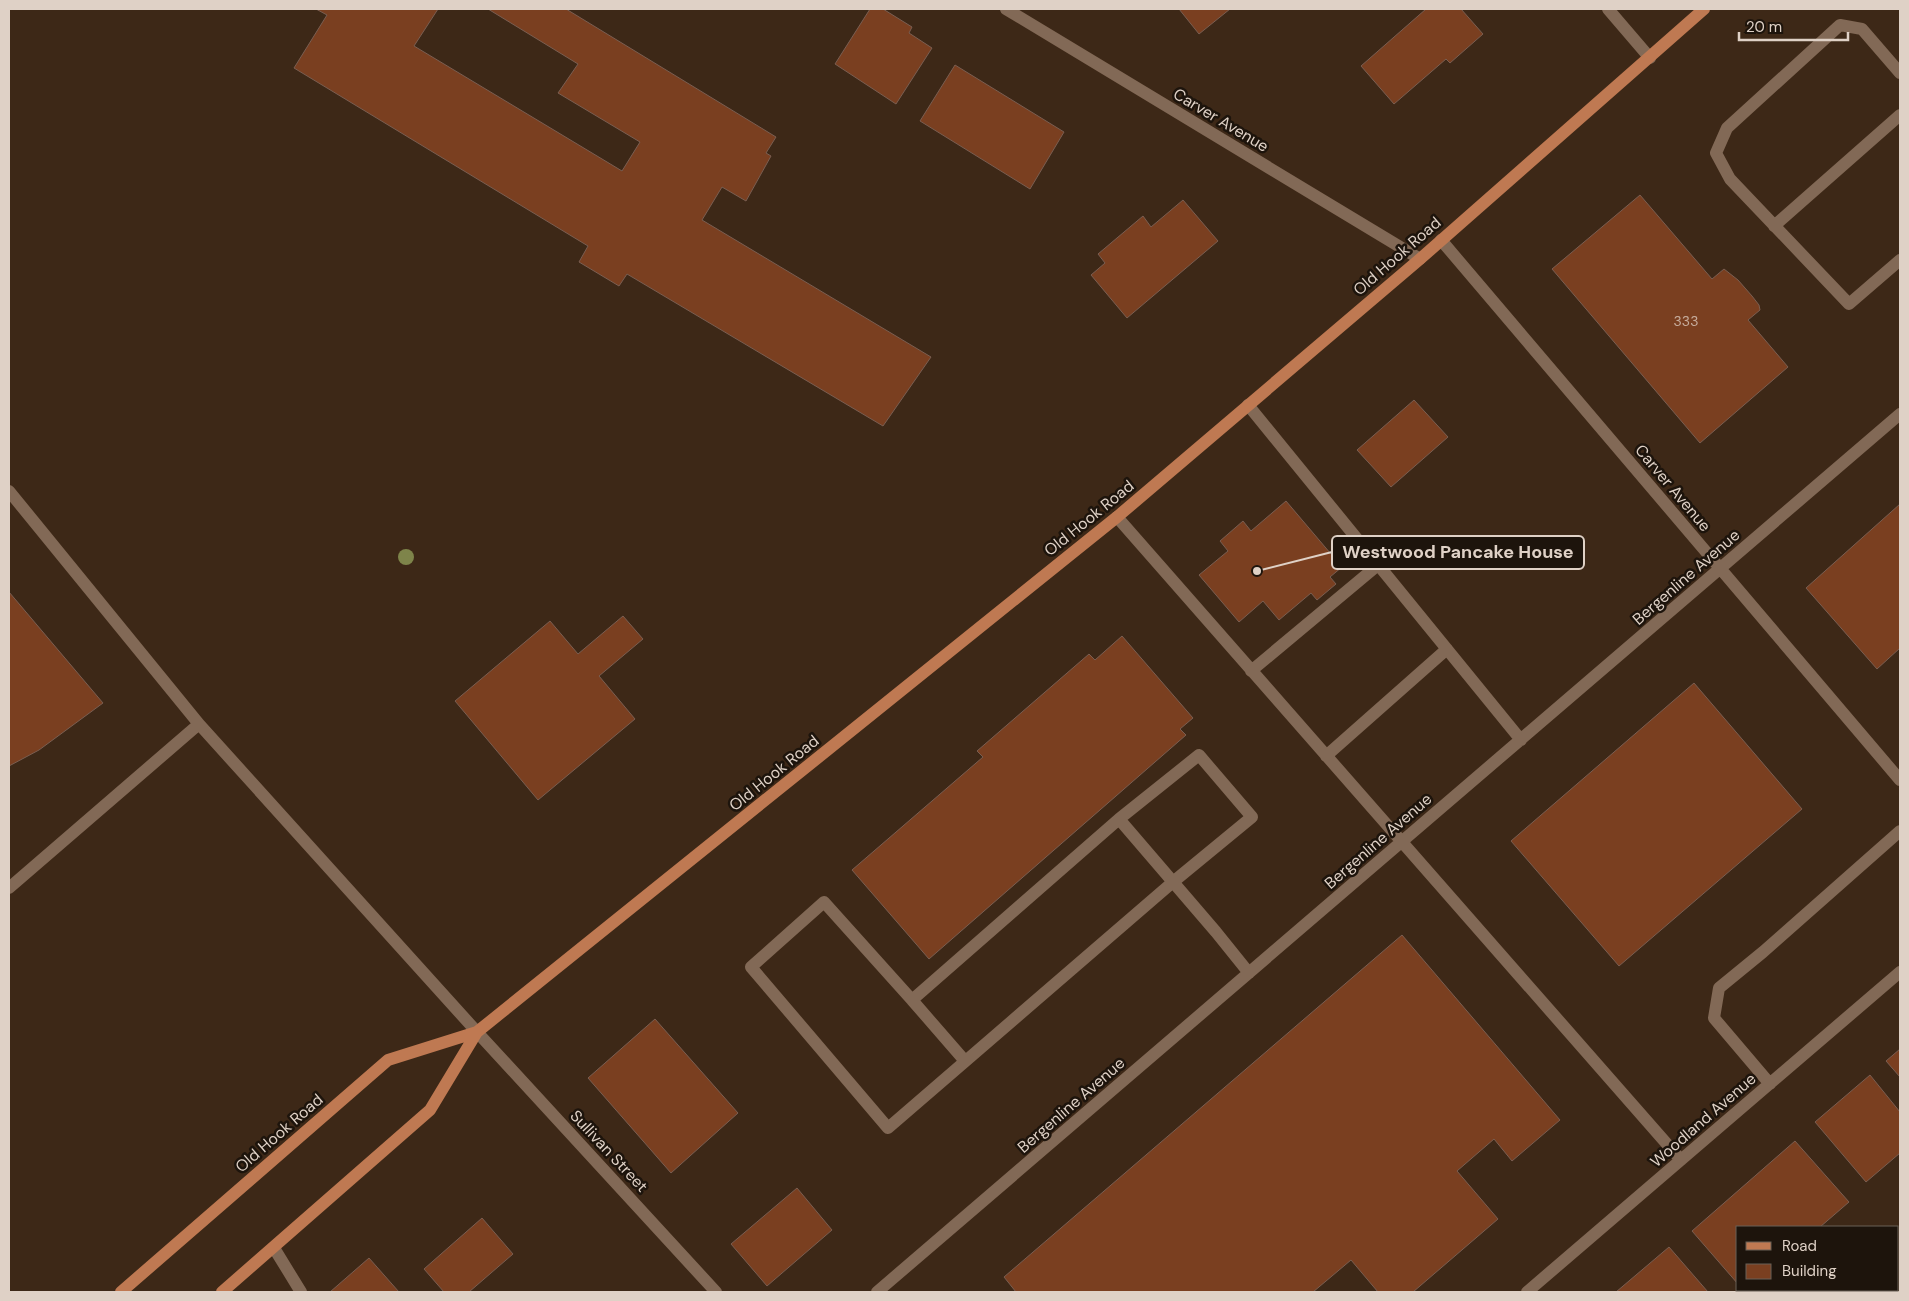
<svg xmlns="http://www.w3.org/2000/svg" width="1909" height="1301" font-family="'DM Sans',sans-serif">
<style>
.building{fill:#7a3f20;stroke:#7a5e51}
.lines{fill:none;stroke-linecap:round;stroke-linejoin:round}
.minor{stroke:#826956;stroke-width:12}
.major{stroke:#bf7952;stroke-width:12}
.tree{fill:#7e844a}
.labels{text-anchor:middle;dominant-baseline:central;stroke-width:5;stroke-linejoin:round;paint-order:stroke}
.number-label{font-size:14px;fill:#c6ac9c}
.street-label{font-size:16px;fill:#dfd1c6;stroke:#1d140c}
.leader{fill:none;stroke:#dfd1c6;stroke-width:2}
.callout-dot{fill:#dfd1c6;stroke:#1d140c;stroke-width:2}
.callout{fill:#1d140c;stroke:#dfd1c6;stroke-width:2}
.callout-label{font-size:18px;text-anchor:middle;font-weight:bold;fill:#dfd1c6}
</style>
<rect width="100%" height="100%" fill="#3d2817"/>
<path class="building" d="M 316,9 L 438,9 L 414,46 L 622,171 L 640,142 L 558,93 L 578,64 L 488,9 L 566,9 L 776,137 L 766,153 L 771,156 L 746,201 L 722,187 L 702,220 L 931,357 L 883,426 L 627,274 L 619,286 L 579,262 L 588,246 L 294,68 L 327,15 Z
M 870,9 L 883,9 L 912,27 L 909,33 L 932,48 L 896,104 L 835,64 Z
M 1179,9 L 1230,9 L 1199,34 Z
M 1426,9 L 1461,9 L 1483,34 L 1450,63 L 1446,59 L 1394,104 L 1361,66 Z
M 955,65 L 1064,132 L 1030,189 L 920,121 Z
M 1640,195 L 1712,279 L 1724,269 L 1738,280 L 1752,296 L 1759,305 L 1760,310 L 1748,320 L 1788,367 L 1700,443 L 1552,269 Z
M 1183,200 L 1218,241 L 1127,318 L 1091,275 L 1105,263 L 1098,254 L 1143,216 L 1151,227 Z
M 1414,400 L 1448,437 L 1391,487 L 1357,450 Z
M 1286,501 L 1342,567 L 1330,577 L 1336,584 L 1317,600 L 1311,593 L 1279,620 L 1263,601 L 1239,622 L 1199,575 L 1228,551 L 1220,541 L 1243,521 L 1251,531 Z
M 1900,504 L 1900,648 L 1877,669 L 1806,588 Z
M 9,592 L 103,703 L 39,750 L 9,766 Z
M 623,616 L 643,639 L 599,676 L 635,719 L 538,800 L 455,701 L 550,621 L 578,654 Z
M 1122,636 L 1193,718 L 1180,729 L 1186,735 L 929,959 L 852,870 L 983,757 L 977,751 L 1089,654 L 1095,660 Z
M 1694,683 L 1802,809 L 1619,966 L 1511,841 Z
M 1402,935 L 1560,1120 L 1512,1161 L 1494,1139 L 1457,1171 L 1498,1219 L 1413,1292 L 1378,1292 L 1351,1260 L 1313,1292 L 1016,1292 L 1004,1277 Z
M 655,1019 L 738,1113 L 671,1173 L 588,1078 Z
M 1900,1049 L 1900,1077 L 1886,1061 Z
M 1870,1075 L 1900,1112 L 1900,1153 L 1866,1182 L 1815,1122 Z
M 1795,1141 L 1849,1202 L 1820,1227 L 1738,1227 L 1738,1284 L 1692,1231 Z
M 797,1188 L 832,1230 L 767,1286 L 731,1244 Z
M 482,1218 L 513,1254 L 469,1292 L 444,1292 L 424,1269 Z
M 1669,1247 L 1708,1292 L 1616,1292 Z
M 369,1258 L 399,1292 L 330,1292 Z"/>
<g class="lines">
<path class="minor" d="M 1006,9 L 1420,259
M 1608,9 L 1650,58
M 1900,73 L 1862,29 L 1840,25 L 1727,128 L 1716,153 L 1730,179 L 1849,304 L 1900,260
M 1774,226 L 1900,115
M 1441,240 L 1900,780
M 1248,405 L 1521,740
M 9,491 L 199,724 L 477,1032 L 716,1292
M 1117,517 L 1681,1160
M 1251,671 L 1378,565
M 1199,755 L 1252,817 L 1173,882 L 888,1128 L 751,967 L 824,902 L 912,1000 L 1119,819 Z
M 1326,756 L 1447,649
M 1119,819 L 1216,932 L 1249,973
M 9,888 L 199,724
M 912,1000 L 965,1061
M 1770,1084 L 1714,1018 L 1719,988 L 1763,952 L 1900,831
M 274,1248 L 301,1292
M 877,1292 L 1900,414
M 1527,1292 L 1900,972"/>
<path class="major" d="M 121,1292 L 388,1060 L 477,1032
M 222,1292 L 430,1110 L 477,1032 L 1117,517 L 1420,259 L 1704,9"/>
</g>
<circle class="tree" cx="406" cy="557" r="8"/>
<g class="labels">
<g class="number-label">
<text x="1686" y="321">333</text>
</g>
<g class="street-label">
<text transform="translate(1221 120) rotate(31)">Carver Avenue</text>
<text transform="translate(1397 256) rotate(-41)">Old Hook Road</text>
<text transform="translate(1673 488) rotate(50)">Carver Avenue</text>
<text transform="translate(1089 518) rotate(-39)">Old Hook Road</text>
<text transform="translate(1686 577) rotate(-41)">Bergenline Avenue</text>
<text transform="translate(774 773) rotate(-39)">Old Hook Road</text>
<text transform="translate(1378 841) rotate(-41)">Bergenline Avenue</text>
<text transform="translate(1071 1105) rotate(-41)">Bergenline Avenue</text>
<text transform="translate(1703 1120) rotate(-41)">Woodland Avenue</text>
<text transform="translate(279 1133) rotate(-41)">Old Hook Road</text>
<text transform="translate(609 1151) rotate(47)">Sullivan Street</text>
</g>
</g>
<path class="leader" d="M1257 571L1332 552"/>
<circle class="callout-dot" cx="1257" cy="571" r="5"/>
<rect class="callout" x="1332" y="536" width="252" height="33" rx="5"/>
<g class="callout-label">
<text x="1458" y="558">Westwood Pancake House</text>
</g>
<rect width="1909" height="1301" fill="none" stroke="#dfd1c6" stroke-width="20"/>
<rect x="1736" y="1226" width="162" height="65" fill="#1d140c" stroke="#6b6056"/>
<rect x="1746" y="1242" width="25" height="8" fill="#bf7952" stroke="#6b6056"/>
<text x="1782" y="1251" font-size="15" fill="#dfd1c6">Road</text>
<rect x="1746" y="1264" width="25" height="15" fill="#7a3f20" stroke="#6b6056"/>
<text x="1782" y="1276" font-size="15" fill="#dfd1c6">Building</text>
<path d="M1739 32v8h109v-8" fill="none" stroke="#dfd1c6" stroke-width="2.5"/>
<text x="1746" y="32" font-size="15" fill="#dfd1c6" stroke="#1d140c" stroke-width="4" paint-order="stroke">20 m</text>
</svg>
